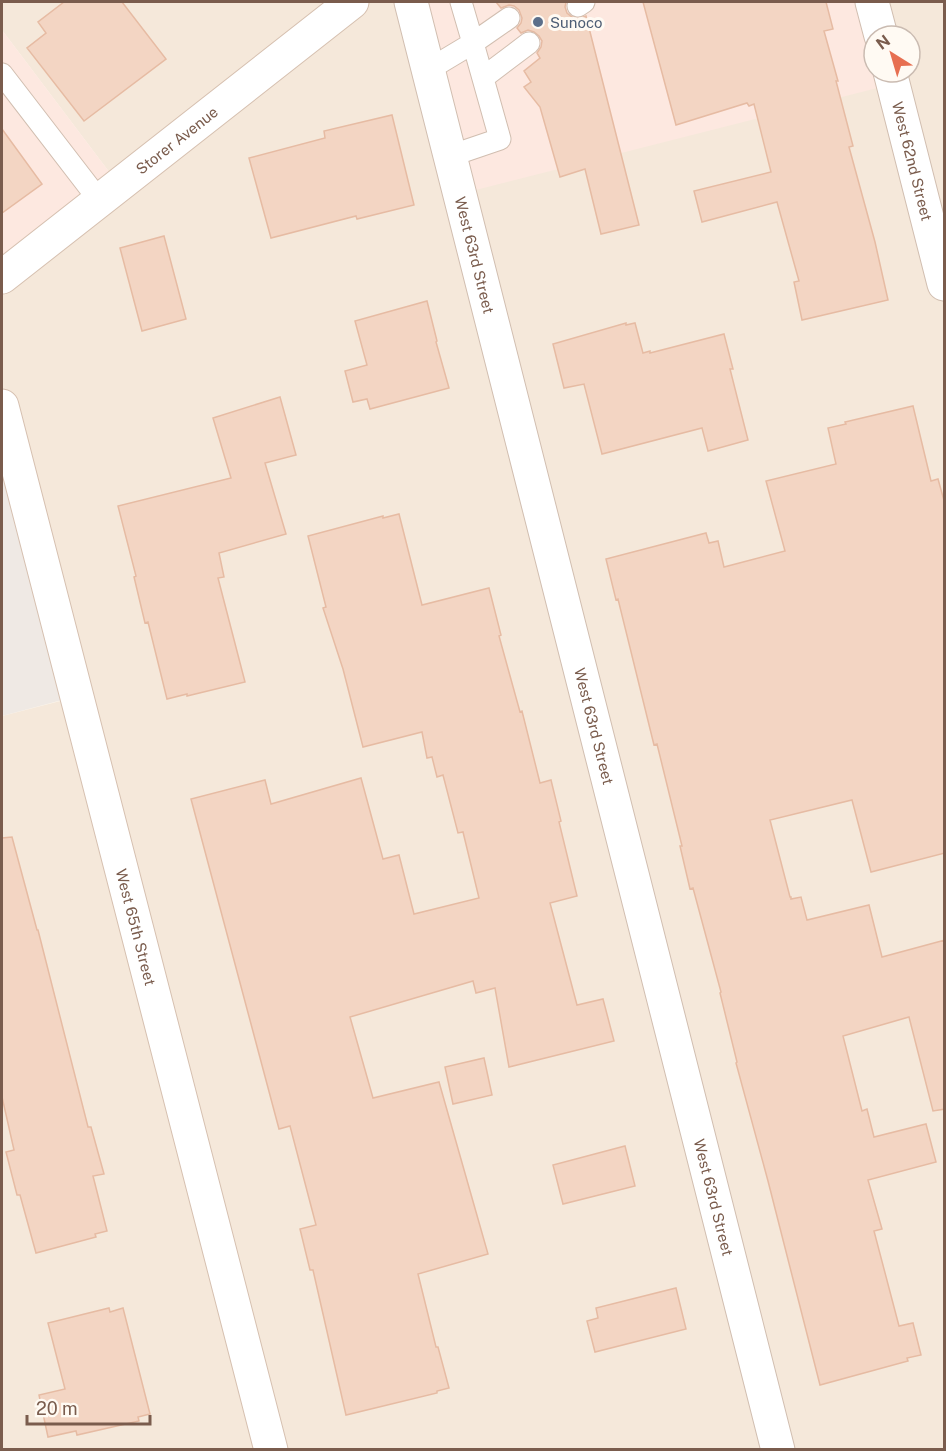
<svg xmlns="http://www.w3.org/2000/svg" width="946" height="1451" font-family="'Public Sans',sans-serif">
<style>
.residential{fill:#f5e8da}
.commercial{fill:#fde8e0}
.industrial{fill:#efe9e4}
.building{fill:#f3d5c3;stroke:#e6bba3;stroke-width:1.5}
.lines{fill:none;stroke-linecap:round;stroke-linejoin:round}
.lane-casing{stroke:#d1beb0;stroke-width:23}
.street-casing{stroke:#d1beb0;stroke-width:35}
.secondary-casing{stroke:#d6c0b0;stroke-width:35}
.lane{stroke:#fff;stroke-width:21}
.street{stroke:#fff;stroke-width:33}
.secondary{stroke:#fff;stroke-width:33}
.service-dot{fill:#5c6f8a;stroke:#fffaf3;stroke-width:2}
.labels{text-anchor:middle;dominant-baseline:central;stroke-width:6;stroke-linejoin:round;paint-order:stroke}
.service-label{font-size:15px;fill:#4e5e75;stroke:#fffaf3;text-anchor:start}
.street-label{font-size:15px;fill:#7a5c4d;stroke:#fffaf3}
</style>
<rect width="100%" height="100%" fill="#fdf6ec"/>
<path class="residential" d="M 2,2 L 411,2 L 450,156 L 890,72 L 910,72 L 910,36 L 881,36 L 872,2 L 944,2 L 944,1449 L 2,1449 L 2,716 L 76,697 L 2,406 L 2,277 L 119,185 L 2,30 Z"/>
<path class="commercial" d="M 411,2 L 872,2 L 874,72 L 890,72 L 893,84 L 460,194 Z
M 2,30 L 119,185 L 2,277 Z"/>
<path class="industrial" d="M 2,406 L 77,696 L 2,716 Z"/>
<path class="building" d="M 64,2 L 122,2 L 166,59 L 84,121 L 27,48 L 46,33 L 38,22 Z
M 496,2 L 566,2 L 565,7 L 567,13 L 572,17 L 578,19 L 586,16 L 639,225 L 601,234 L 585,169 L 560,177 L 540,107 L 524,87 L 531,82 L 524,71 L 540,58 L 537,53 L 541,47 L 542,41 L 539,36 L 534,32 L 528,30 L 521,33 L 517,28 L 521,23 L 522,18 L 519,10 L 514,6 L 509,5 L 501,8 Z
M 643,2 L 826,2 L 833,29 L 824,31 L 838,81 L 836,81 L 853,146 L 849,147 L 875,242 L 888,300 L 802,320 L 794,282 L 799,281 L 777,202 L 702,222 L 694,191 L 771,172 L 754,104 L 749,106 L 747,103 L 676,125 Z
M 392,115 L 414,205 L 357,219 L 356,216 L 271,238 L 249,158 L 325,138 L 324,131 Z
M 2,129 L 42,184 L 2,213 Z
M 164,236 L 186,319 L 142,331 L 120,248 Z
M 427,301 L 437,341 L 436,342 L 449,388 L 370,409 L 367,399 L 353,402 L 345,371 L 367,365 L 355,321 Z
M 626,323 L 626,325 L 635,323 L 643,353 L 650,351 L 650,353 L 724,334 L 733,369 L 730,369 L 748,440 L 708,451 L 702,428 L 602,454 L 584,384 L 564,388 L 553,344 Z
M 280,397 L 296,455 L 265,463 L 286,534 L 219,553 L 224,577 L 218,578 L 245,682 L 187,696 L 187,694 L 167,699 L 148,622 L 145,623 L 134,577 L 136,576 L 118,506 L 231,478 L 213,418 Z
M 913,406 L 931,481 L 938,479 L 945,504 L 945,853 L 871,872 L 852,800 L 770,820 L 790,897 L 791,897 L 791,899 L 801,897 L 807,920 L 869,905 L 882,957 L 945,940 L 945,1109 L 933,1111 L 909,1017 L 843,1036 L 862,1111 L 867,1109 L 874,1137 L 926,1124 L 936,1162 L 868,1180 L 882,1229 L 874,1231 L 899,1326 L 913,1323 L 921,1355 L 907,1358 L 908,1361 L 820,1385 L 768,1181 L 736,1063 L 737,1062 L 720,993 L 721,992 L 693,888 L 690,889 L 680,846 L 682,846 L 657,744 L 654,745 L 618,599 L 616,600 L 606,559 L 706,533 L 709,543 L 718,541 L 724,567 L 785,551 L 766,481 L 836,464 L 828,428 L 846,424 L 845,422 Z
M 399,514 L 422,605 L 489,588 L 501,635 L 499,636 L 520,712 L 522,711 L 540,783 L 551,780 L 561,821 L 559,822 L 577,896 L 550,903 L 577,1005 L 603,999 L 614,1041 L 509,1067 L 495,988 L 476,993 L 473,981 L 350,1017 L 373,1098 L 439,1082 L 488,1254 L 418,1274 L 436,1347 L 438,1347 L 449,1388 L 437,1391 L 437,1393 L 346,1415 L 313,1270 L 310,1270 L 300,1229 L 316,1225 L 290,1126 L 279,1129 L 191,799 L 265,780 L 271,804 L 361,778 L 383,859 L 399,855 L 414,914 L 479,898 L 463,832 L 458,833 L 443,775 L 437,777 L 432,757 L 427,758 L 422,732 L 363,747 L 343,669 L 323,608 L 326,607 L 308,536 L 383,516 L 383,518 Z
M 12,837 L 37,930 L 38,930 L 88,1127 L 91,1127 L 104,1174 L 93,1176 L 107,1231 L 95,1234 L 96,1237 L 36,1253 L 20,1195 L 17,1195 L 6,1152 L 14,1150 L 2,1097 L 2,838 Z
M 484,1058 L 492,1095 L 453,1104 L 445,1067 Z
M 625,1146 L 635,1186 L 563,1204 L 553,1165 Z
M 676,1288 L 686,1329 L 595,1352 L 587,1321 L 598,1318 L 596,1308 Z
M 109,1308 L 110,1312 L 123,1308 L 150,1414 L 138,1417 L 139,1421 L 77,1435 L 76,1431 L 48,1437 L 39,1395 L 65,1389 L 48,1323 Z"/>
<g class="lines">
<g class="lane-casing">
<path id="lane" d="M 461,2 L 473,43 L 509,18
M 578,6 L 584,2
M 428,70 L 473,43 L 500,139 L 450,156
M 2,74 L 99,200
M 484,77 L 529,43"/>
</g>
<g class="street-casing">
<g id="street">
<path id="s1" d="M 411,2 L 778,1450"/>
<path d="M 872,2 L 881,36"/>
<path id="s2" d="M 890,72 L 944,284"/>
</g>
</g>
<g class="secondary-casing">
<g id="secondary">
<path id="s3" d="M 2,277 L 352,2"/>
<path id="s4" d="M 2,406 L 271,1450"/>
</g>
</g>
<use href="#lane" class="lane"/>
<use href="#street" class="street"/>
<use href="#secondary" class="secondary"/>
</g>
<circle class="service-dot" cx="538" cy="22" r="6"/>
<g class="labels">
<g class="service-label">
<text x="550" y="22">Sunoco</text>
</g>
<g class="street-label">
<text stroke="none"><textPath href="#s3" startOffset="222">Storer Avenue</textPath></text>
<text stroke="none"><textPath href="#s2" startOffset="92">West 62nd Street</textPath></text>
<text stroke="none"><textPath href="#s1" startOffset="261">West 63rd Street</textPath></text>
<text stroke="none"><textPath href="#s1" startOffset="747">West 63rd Street</textPath></text>
<text stroke="none"><textPath href="#s4" startOffset="538">West 65th Street</textPath></text>
<text stroke="none"><textPath href="#s1" startOffset="1233">West 63rd Street</textPath></text>
</g>
</g>
<rect width="946" height="1451" fill="none" stroke="#7a5c4d" stroke-width="6"/>
<g transform="translate(892 54) rotate(323)"><circle r="28" fill="#fffaf3" stroke="#cabbb1" stroke-width="1.5"/>
<path d="M0-4.5L10 22L0 15L-10 22Z" fill="#e76f51"/>
<text y="-9" font-size="16" font-weight="bold" text-anchor="middle" fill="#7a5c4d">N</text>
</g>
<path d="M27 1415v9h123v-9" fill="none" stroke="#7a5c4d" stroke-width="3"/>
<text x="36" y="1415" font-size="18" fill="#7a5c4d" stroke="#fffaf3" stroke-width="4.5" paint-order="stroke">20 m</text>
</svg>
